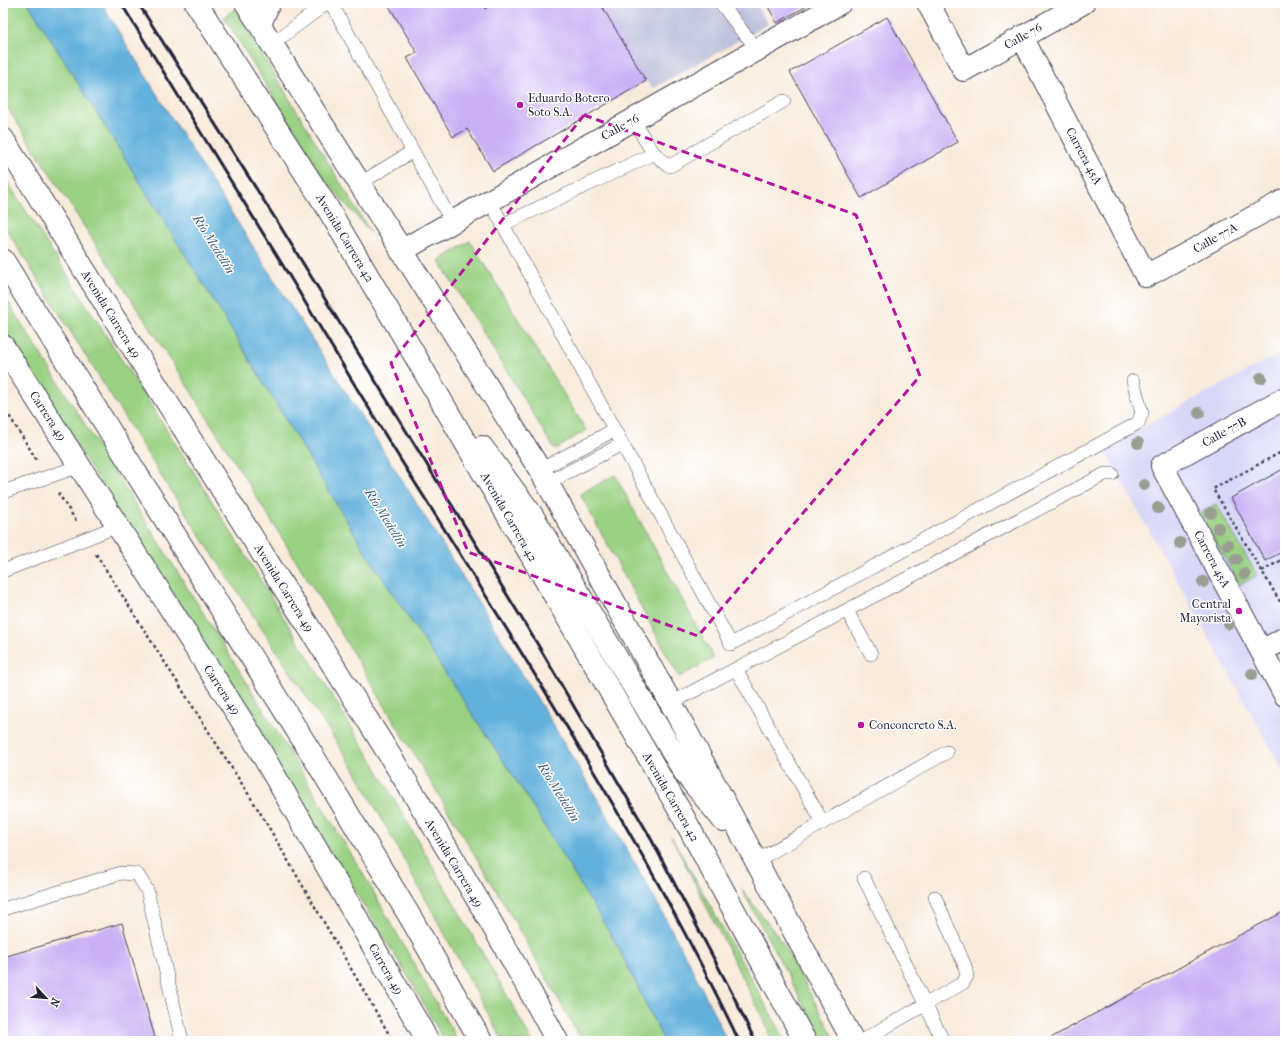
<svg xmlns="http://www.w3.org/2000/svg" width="1288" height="1044" font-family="'IM FELL French Canon',serif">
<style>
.built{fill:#d7d7f8}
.industrial{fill:#bfc2dd}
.green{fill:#9ad183;stroke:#5e7a5f}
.water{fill:#62b1dc;stroke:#426a8c}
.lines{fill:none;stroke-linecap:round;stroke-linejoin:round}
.stream{stroke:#62b1dc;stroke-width:7}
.building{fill:#cab1f5}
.service-casing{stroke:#424053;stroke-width:14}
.minor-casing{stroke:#424053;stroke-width:24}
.trunk-casing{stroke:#424053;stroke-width:24}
.path{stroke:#424053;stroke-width:2.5;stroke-dasharray:3 3;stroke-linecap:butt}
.service{stroke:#fff;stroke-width:13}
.minor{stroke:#fff;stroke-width:22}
.trunk{stroke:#fff;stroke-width:22}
.rail{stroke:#22223b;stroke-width:3}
.tree{fill:#9a9e91}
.marked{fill:none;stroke:#b5179e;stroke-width:3;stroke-dasharray:8 5;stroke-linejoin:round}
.poi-dot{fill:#b5179e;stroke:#fff;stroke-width:1.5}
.labels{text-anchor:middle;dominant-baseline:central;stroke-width:3;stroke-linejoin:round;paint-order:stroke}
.street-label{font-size:12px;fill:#22223b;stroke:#fff}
.poi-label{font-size:12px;fill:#22223b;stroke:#fff;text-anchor:start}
.water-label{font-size:13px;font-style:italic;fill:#3c5b7b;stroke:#fff}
</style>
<rect width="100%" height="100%" fill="#fff"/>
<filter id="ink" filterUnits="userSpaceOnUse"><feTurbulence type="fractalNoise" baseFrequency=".025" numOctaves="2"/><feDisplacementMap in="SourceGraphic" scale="8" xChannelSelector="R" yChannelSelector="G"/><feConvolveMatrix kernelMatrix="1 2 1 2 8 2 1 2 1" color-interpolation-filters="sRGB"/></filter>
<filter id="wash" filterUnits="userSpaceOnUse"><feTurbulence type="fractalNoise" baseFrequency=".012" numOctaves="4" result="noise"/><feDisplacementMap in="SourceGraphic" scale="16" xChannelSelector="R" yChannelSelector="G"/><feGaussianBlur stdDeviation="0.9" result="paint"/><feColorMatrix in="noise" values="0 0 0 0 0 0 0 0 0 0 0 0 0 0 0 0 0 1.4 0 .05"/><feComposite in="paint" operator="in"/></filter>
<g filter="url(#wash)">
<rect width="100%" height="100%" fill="#f9ebdb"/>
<path class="built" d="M 1285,351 L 1285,774 L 1103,448 Z"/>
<path class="industrial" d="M 600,3 L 755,3 L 768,24 L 654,88 L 646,81 Z"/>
<path class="green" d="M 3,3 L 28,3 L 222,314 L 365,551 L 525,794 L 617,945 L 664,1041 L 582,1041 L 508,910 L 333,620 L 190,390 L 3,101 Z
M 235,9 L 371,233 L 324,179 L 224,17 Z
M 3,175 L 192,469 L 373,762 L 510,1001 L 532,1041 L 503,1041 L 355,770 L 165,482 L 3,224 Z
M 470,241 L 586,430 L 555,450 L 439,261 Z
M 3,294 L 244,678 L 362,872 L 458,1041 L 444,1041 L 412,983 L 3,327 Z
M 615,475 L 714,658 L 679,677 L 580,494 Z
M 1216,504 L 1257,575 L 1240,585 L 1200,513 Z
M 671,836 L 786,1041 L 772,1041 L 766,1025 Z
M 741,888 L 782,942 L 836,1041 L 823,1041 Z"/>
<path class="water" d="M 28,3 L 101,3 C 243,238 397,465 538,700 C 605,811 673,923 727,1041 L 664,1041 L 617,945 L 525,794 L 365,551 L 222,314 Z"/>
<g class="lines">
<path class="stream" d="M 95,12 L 106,3"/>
</g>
<g id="blocks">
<path class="building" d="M 393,3 L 481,3 L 485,9 L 495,3 L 600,3 L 646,81 L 493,171 L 467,129 L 453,137 L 407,58 L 417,53 L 389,6 Z
M 766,3 L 812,3 L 777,23 Z
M 887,17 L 958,142 L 861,198 L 790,72 Z
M 1285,468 L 1285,550 L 1265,561 L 1231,498 Z
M 1285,911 L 1285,1041 L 1045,1041 L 1219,946 Z
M 122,923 L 156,1041 L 3,1041 L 3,957 Z"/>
</g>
</g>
<g filter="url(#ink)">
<use href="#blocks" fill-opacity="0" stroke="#424053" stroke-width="1"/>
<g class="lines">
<g class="service-casing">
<path id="service" d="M 331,3 L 452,222
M 721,3 L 742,31 L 758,49
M 272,44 L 327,3
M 634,120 C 644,138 651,155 670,166 L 784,101
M 359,184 L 413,151
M 490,201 L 731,644 L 1138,423 L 1142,413 L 1133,381
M 502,225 L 653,154
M 540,470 L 614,430
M 547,483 L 622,444
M 3,492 L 80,466
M 3,571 L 118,526
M 847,611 L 871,654
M 736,669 L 823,823
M 671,703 L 1105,474 L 1112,474
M 756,861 L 947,752
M 864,878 L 943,1041
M 3,909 L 121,873 L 137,874 L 147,890 L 182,1041
M 861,1041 L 963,983 L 967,976 L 965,966 L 935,897"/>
</g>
<g class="minor-casing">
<path id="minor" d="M 928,3 L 964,70 L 1083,3
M 260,24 L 269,3
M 1022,37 L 1146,276 L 1285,200
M 401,251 L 840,3
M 3,346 L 251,735 L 428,1041
M 1285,398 L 1162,466 L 1285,695
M 1262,651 L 1285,638"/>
</g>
<g class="trunk-casing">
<path id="trunk" d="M 196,3 L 327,207 L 414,354 L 680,811 L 805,1041
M 246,3 L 540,470 L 671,703 L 853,1041
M 3,139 C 98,293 194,446 291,599 C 383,744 476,889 557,1041
M 3,260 L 318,764 L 412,920 L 481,1041
M 482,447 L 532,515 L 685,773 L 724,821"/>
</g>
<path class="path" d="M 3,406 L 38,462
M 1285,450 L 1213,489 L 1285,610
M 58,493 L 77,522
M 96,554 L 261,814 L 393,1041
M 1262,571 L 1285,558"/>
<use href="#service" class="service"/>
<use href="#minor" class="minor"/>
<use href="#trunk" class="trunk"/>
<path class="rail" d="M 121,3 C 177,95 234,185 290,277 C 335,352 379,427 426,500 C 536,676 650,853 739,1041
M 138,3 L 280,226 L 538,645 L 649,835 L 733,995 L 755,1041"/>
</g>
<g class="tree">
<circle cx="1261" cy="378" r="6"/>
<circle cx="1199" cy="413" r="6"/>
<circle cx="1138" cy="443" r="6"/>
<circle cx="1144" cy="485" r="6"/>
<circle cx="1158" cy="508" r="6"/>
<circle cx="1211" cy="513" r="6"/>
<circle cx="1218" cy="528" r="6"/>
<circle cx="1180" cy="543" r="6"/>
<circle cx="1228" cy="545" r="6"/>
<circle cx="1236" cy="559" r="6"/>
<circle cx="1245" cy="574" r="6"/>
<circle cx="1203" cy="582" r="6"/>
<circle cx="1229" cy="624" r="6"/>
<circle cx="1252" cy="674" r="6"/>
</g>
</g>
<path class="marked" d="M 584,115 L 856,215 L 920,376 L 698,636 L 468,552 L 391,363 Z"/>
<g class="poi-dot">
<circle cx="520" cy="105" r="4"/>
<circle cx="1239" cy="611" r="4"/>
<circle cx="861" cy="725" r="4"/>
</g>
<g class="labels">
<g class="street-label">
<text transform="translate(1023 36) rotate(-29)">Calle 76</text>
<text transform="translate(620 127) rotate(-29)">Calle 76</text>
<text transform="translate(1084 156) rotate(62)">Carrera 45A</text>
<text transform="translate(345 238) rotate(59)">Avenida Carrera 42</text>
<text transform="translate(1215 238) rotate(-29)">Calle 77A</text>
<text transform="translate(111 314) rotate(58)">Avenida Carrera 49</text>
<text transform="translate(48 416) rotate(57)">Carrera 49</text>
<text transform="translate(1224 432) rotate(-29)">Calle 77B</text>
<text transform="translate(509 517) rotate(60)">Avenida Carrera 42</text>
<text transform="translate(1212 559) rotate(62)">Carrera 45A</text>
<text transform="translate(284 588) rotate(58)">Avenida Carrera 49</text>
<text transform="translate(222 690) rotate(57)">Carrera 49</text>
<text transform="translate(671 797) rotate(60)">Avenida Carrera 42</text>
<text transform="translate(454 863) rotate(59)">Avenida Carrera 49</text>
<text transform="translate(386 969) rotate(60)">Carrera 49</text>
</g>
<g class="poi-label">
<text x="528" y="98">Eduardo Botero<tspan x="528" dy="14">Soto S.A.</tspan></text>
<text x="1231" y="604" text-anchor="end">Central<tspan x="1231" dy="14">Mayorista</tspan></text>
<text x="869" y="725">Conconcreto S.A.</text>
</g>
<g class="water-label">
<text transform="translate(214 244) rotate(58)">Río Medellín</text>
<text transform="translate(386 518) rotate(58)">Río Medellín</text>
<text transform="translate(559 792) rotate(58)">Río Medellín</text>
</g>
</g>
<rect width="1288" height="1044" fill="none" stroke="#fff" stroke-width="16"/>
<g transform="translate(46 998) rotate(116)" stroke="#ffffff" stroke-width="3" paint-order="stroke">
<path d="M0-3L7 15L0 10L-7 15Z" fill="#22223b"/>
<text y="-6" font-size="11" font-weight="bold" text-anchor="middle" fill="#22223b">N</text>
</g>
</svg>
